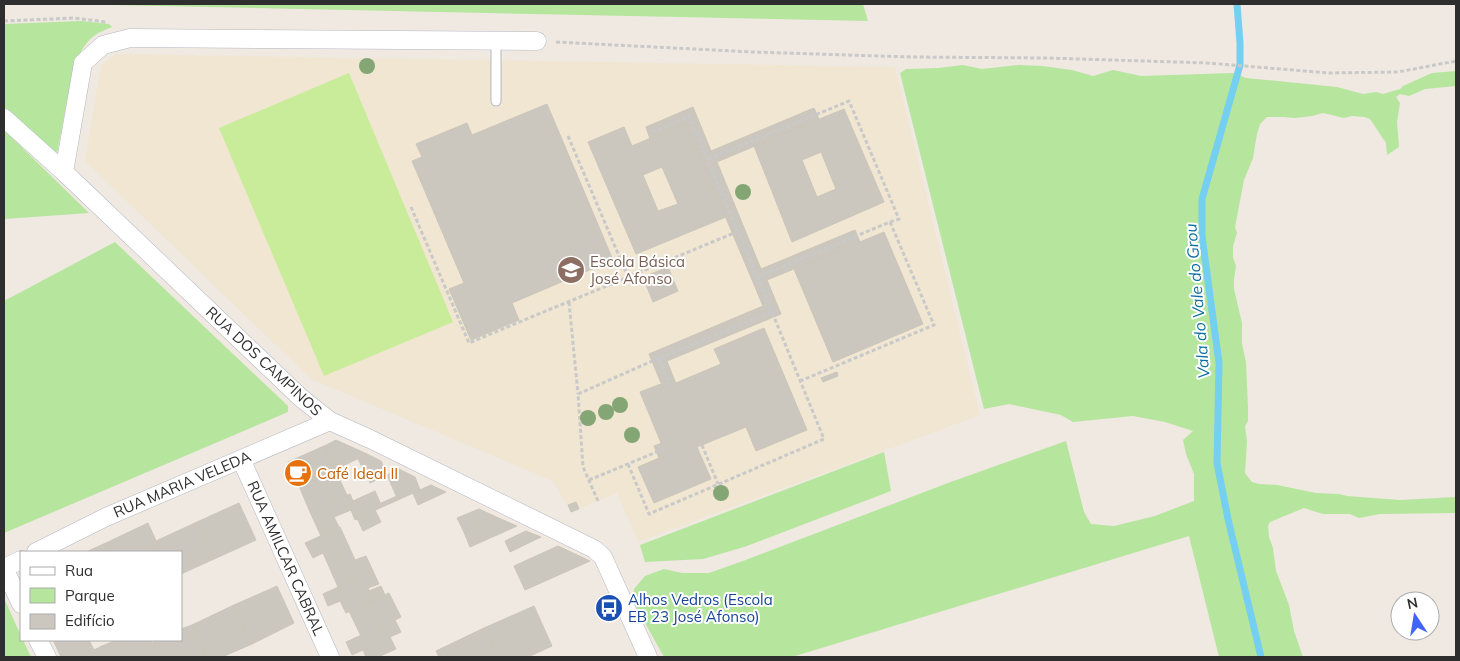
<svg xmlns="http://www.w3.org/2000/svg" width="1460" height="661" font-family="Mulish,sans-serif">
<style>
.education{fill:#f0e6d1}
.green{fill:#b6e59e}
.pitch{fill:#c9ec9a}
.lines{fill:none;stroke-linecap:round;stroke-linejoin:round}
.stream{stroke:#75cff0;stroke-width:7}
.building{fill:#cbc7bf;stroke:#cbc5ba;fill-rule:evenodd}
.service-casing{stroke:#b4b7c1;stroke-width:11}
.minor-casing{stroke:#b4b7c1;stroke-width:19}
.path{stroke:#c9c9c9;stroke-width:3;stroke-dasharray:4 2.5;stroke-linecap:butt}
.service{stroke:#fff;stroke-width:9}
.minor{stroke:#fff;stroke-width:18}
.tree{fill:#84a574}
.labels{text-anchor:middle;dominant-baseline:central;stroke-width:4;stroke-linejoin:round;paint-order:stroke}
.education-label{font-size:15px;fill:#785e54;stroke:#fff;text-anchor:start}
.street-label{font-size:15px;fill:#2e2e2e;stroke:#fff}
.food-label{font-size:15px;fill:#c56008;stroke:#fff;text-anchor:start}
.transit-label{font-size:15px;fill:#164399;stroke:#fff;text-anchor:start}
.water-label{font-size:16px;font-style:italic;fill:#0d6fa3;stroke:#fff}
</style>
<rect width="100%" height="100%" fill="#efe9e1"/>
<path class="education" d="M 116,54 L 895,67 L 980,415 L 638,542 L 617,493 L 571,512 L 553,481 L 311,379 L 85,161 L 101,65 Z"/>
<path class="green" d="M 63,4 L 863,4 L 868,21 Z
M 81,21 L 109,24 L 112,27 L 98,33 L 90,39 L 83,48 L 74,65 L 57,153 L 4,107 L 4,24 Z
M 963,65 L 982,69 L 1019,65 L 1042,66 L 1072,70 L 1093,76 L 1113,70 L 1141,76 L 1233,73 L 1246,78 L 1337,87 L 1363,94 L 1376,92 L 1383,94 L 1400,89 L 1403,86 L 1432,73 L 1456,71 L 1456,86 L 1425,89 L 1409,96 L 1400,94 L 1396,97 L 1400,103 L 1397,122 L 1399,147 L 1387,155 L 1386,143 L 1370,119 L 1364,117 L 1352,116 L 1344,118 L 1323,113 L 1312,116 L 1295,118 L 1284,117 L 1267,117 L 1260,124 L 1257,134 L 1253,158 L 1244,180 L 1235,227 L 1237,233 L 1233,246 L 1233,257 L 1236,266 L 1234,279 L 1234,289 L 1242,323 L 1242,344 L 1246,362 L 1248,408 L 1248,421 L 1245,426 L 1247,441 L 1245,473 L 1252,482 L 1259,484 L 1277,485 L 1316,493 L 1339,494 L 1347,496 L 1400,500 L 1456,497 L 1456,513 L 1380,514 L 1359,518 L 1350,514 L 1323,514 L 1304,508 L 1270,522 L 1268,526 L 1269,537 L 1273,548 L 1276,571 L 1289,605 L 1294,631 L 1303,657 L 1219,657 L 1189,536 L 792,657 L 664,657 L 634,603 L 634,589 L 645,576 L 664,569 L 682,573 L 709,573 L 743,561 L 948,483 L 1066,441 L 1084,512 L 1091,524 L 1114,526 L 1155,516 L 1194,501 L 1194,474 L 1186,454 L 1183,440 L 1193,431 L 1165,422 L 1133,416 L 1073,422 L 1061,415 L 1009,404 L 984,409 L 900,73 L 906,69 L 938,68 Z
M 4,130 L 89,213 L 4,219 Z
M 115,242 L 288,406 L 288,412 L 4,533 L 4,301 Z
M 884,452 L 891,491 L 744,547 L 703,559 L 645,562 L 640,545 Z
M 4,598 L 21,636 L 21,640 L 23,640 L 31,657 L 4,657 Z"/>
<path class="pitch" d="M 349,73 L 453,322 L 324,376 L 219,128 Z"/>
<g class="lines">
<path class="stream" d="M 1237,4 L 1240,43 L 1240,65 L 1202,199 L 1202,236 L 1219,363 L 1217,463 L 1228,519 L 1261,657"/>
</g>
<path class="building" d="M 547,104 L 613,260 L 512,303 L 519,320 L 471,340 L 449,289 L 464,283 L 412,161 L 422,157 L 416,144 L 467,123 L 472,135 Z
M 693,107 L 711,151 L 814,108 L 819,119 L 717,162 L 761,269 L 855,230 L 860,242 L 767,280 L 781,314 L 667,361 L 674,379 L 661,383 L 649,354 L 763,306 L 686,123 L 650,139 L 646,127 Z
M 844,109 L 884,202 L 792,242 L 754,146 ZM 821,152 L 836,189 L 817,197 L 802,160 Z
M 686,123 L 726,217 L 636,254 L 588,142 L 624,127 L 632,146 ZM 662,167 L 678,204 L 658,211 L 643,175 Z
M 884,232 L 923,324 L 833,362 L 794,269 Z
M 668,267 L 678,291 L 653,302 L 643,277 Z
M 764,328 L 807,430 L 756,451 L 746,427 L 697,447 L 711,479 L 654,503 L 638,467 L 666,455 L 640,392 L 674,379 L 676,383 L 721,364 L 714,349 Z
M 837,372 L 838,376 L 823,382 L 821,378 Z
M 336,440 L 367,454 L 335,470 L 324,446 Z
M 662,443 L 666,455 L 659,458 L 654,446 Z
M 324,446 L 335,470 L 299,486 L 288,462 Z
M 367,454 L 381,461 L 387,475 L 370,483 L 358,459 Z
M 399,469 L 415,477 L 420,490 L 398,500 L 387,475 Z
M 335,470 L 347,495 L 310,512 L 299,486 Z
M 431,485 L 446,492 L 418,505 L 413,493 Z
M 375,491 L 382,507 L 355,520 L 351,510 L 353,501 Z
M 350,494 L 353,501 L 351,510 L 334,517 L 339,527 L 321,536 L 310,512 Z
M 397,496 L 398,500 L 382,507 L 381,503 Z
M 576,502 L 579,509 L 571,512 L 568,505 Z
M 239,503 L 256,540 L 214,559 L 197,522 Z
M 479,509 L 494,516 L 463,530 L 457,518 Z
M 375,510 L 381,522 L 363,531 L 357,518 Z
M 494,516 L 517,526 L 470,547 L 463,530 Z
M 197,522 L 214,559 L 181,574 L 181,552 L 161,552 L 156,541 Z
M 148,523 L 161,552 L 112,552 L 108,542 Z
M 340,527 L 351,551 L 327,562 L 323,553 L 313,558 L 305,543 Z
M 526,531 L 541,537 L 510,552 L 505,541 Z
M 108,542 L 112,552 L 86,552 Z
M 558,546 L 590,561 L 525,590 L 514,566 Z
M 351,551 L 355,560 L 366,556 L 373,571 L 338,587 L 327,562 Z
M 373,571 L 379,584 L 368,588 L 374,600 L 346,613 L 340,601 L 328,606 L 323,594 Z
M 277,586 L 294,623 L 252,644 L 234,605 Z
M 381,586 L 385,595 L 374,600 L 369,591 Z
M 389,593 L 401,617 L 395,620 L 388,605 L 378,610 L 374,600 Z
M 374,600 L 378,610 L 388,605 L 395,620 L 361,636 L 349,611 Z
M 234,605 L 252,644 L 222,657 L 207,657 L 192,625 Z
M 534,606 L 552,646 L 528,657 L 498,657 L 484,628 Z
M 395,620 L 401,632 L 390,637 L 396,649 L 378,657 L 366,657 L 363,650 L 352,655 L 346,642 Z
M 192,625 L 207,657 L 159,657 L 153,642 L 159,640 L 181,640 L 181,629 Z
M 484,628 L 498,657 L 439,657 L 436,651 Z
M 53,640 L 89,640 L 94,650 L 102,646 L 108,657 L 61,657 Z
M 117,640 L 151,640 L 159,657 L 108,657 L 102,646 Z"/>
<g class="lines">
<g class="service-casing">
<path id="service" d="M 496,101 L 496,41"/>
</g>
<g class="minor-casing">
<path id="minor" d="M 4,118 L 64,172 L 301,398 L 330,421 L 370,439 L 594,549 L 603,557 L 648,657
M 64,172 L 83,63 L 103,45 L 130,38 L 537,41
M 241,459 L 330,657
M 36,552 L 106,517 L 330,421
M 21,560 L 4,568 L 21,604
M 38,640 L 47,657"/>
</g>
<path class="path" d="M 4,21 L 74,18 L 106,22
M 556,42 L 753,52 L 911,57 L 1047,58 L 1208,63 L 1329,73 L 1398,72 L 1456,61
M 652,132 L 689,116 L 772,312 L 659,358 L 668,381
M 568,136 L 628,277
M 708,159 L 849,101 L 899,219 L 890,222
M 411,207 L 469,343 L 739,231
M 758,277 L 890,222 L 934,325 L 800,381
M 569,302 L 578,394
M 702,445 L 718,484
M 628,464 L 649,514 L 824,439 L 772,312
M 589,480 L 664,449
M 598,501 L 583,467 L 578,394 L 659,358"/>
<use href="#service" class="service"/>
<use href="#minor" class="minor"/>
</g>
<g class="tree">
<circle cx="367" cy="66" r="8"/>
<circle cx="743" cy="192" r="8"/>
<circle cx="620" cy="405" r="8"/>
<circle cx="606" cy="412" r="8"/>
<circle cx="588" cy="418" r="8"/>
<circle cx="632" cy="435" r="8"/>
<circle cx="721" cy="493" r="8"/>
</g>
<defs>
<g id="school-disc" transform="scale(1.4375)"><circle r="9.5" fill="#8d6e63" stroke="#fff"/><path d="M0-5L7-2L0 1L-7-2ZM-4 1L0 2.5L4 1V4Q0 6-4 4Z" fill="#fff"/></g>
<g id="cafe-disc" transform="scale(1.4375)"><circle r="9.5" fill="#e8710a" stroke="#fff"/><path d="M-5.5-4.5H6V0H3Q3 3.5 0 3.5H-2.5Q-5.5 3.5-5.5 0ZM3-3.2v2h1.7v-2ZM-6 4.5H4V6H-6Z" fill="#fff"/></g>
<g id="bus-disc" transform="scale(1.4375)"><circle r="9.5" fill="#1a4fb4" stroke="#fff"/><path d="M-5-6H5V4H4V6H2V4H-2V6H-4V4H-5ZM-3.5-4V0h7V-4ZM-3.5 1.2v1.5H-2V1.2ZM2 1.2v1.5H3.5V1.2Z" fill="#fff"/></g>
</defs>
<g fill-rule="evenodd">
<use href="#school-disc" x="571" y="270"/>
<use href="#cafe-disc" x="298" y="473"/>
<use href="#bus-disc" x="609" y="608"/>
</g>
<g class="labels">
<g class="education-label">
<text x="590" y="261">Escola Básica<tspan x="590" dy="17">José Afonso</tspan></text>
</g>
<g class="street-label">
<text transform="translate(264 361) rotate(43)">RUA DOS CAMPINOS</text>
<text transform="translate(182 484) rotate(-23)">RUA MARIA VELEDA</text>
<text transform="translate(286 558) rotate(66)">RUA AMILCAR CABRAL</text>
</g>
<g class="food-label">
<text x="317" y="473">Café Ideal II</text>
</g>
<g class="transit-label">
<text x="628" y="599">Alhos Vedros (Escola<tspan x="628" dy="17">EB 23 José Afonso)</tspan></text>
</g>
<g class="water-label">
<text transform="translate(1197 301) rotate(-95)">Vala do Vale do Grou</text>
</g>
</g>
<rect width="1460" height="661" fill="none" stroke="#2e2e2e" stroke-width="10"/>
<rect x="20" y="551" width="162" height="90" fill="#ffffff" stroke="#ababab"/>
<rect x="30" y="567" width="25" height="8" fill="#ffffff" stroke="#ababab"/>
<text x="65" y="576" font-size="15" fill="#2e2e2e">Rua</text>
<rect x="30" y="588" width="25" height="15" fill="#b6e59e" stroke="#ababab"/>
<text x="65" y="601" font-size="15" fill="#2e2e2e">Parque</text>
<rect x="30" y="614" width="25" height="15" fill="#cbc7bf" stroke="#ababab"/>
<text x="65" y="626" font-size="15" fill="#2e2e2e">Edifício</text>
<g transform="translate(1415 616) rotate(348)"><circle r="24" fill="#ffffff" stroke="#ababab"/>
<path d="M0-4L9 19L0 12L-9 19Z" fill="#4264fb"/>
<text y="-8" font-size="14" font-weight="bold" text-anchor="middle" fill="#2e2e2e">N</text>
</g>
</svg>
